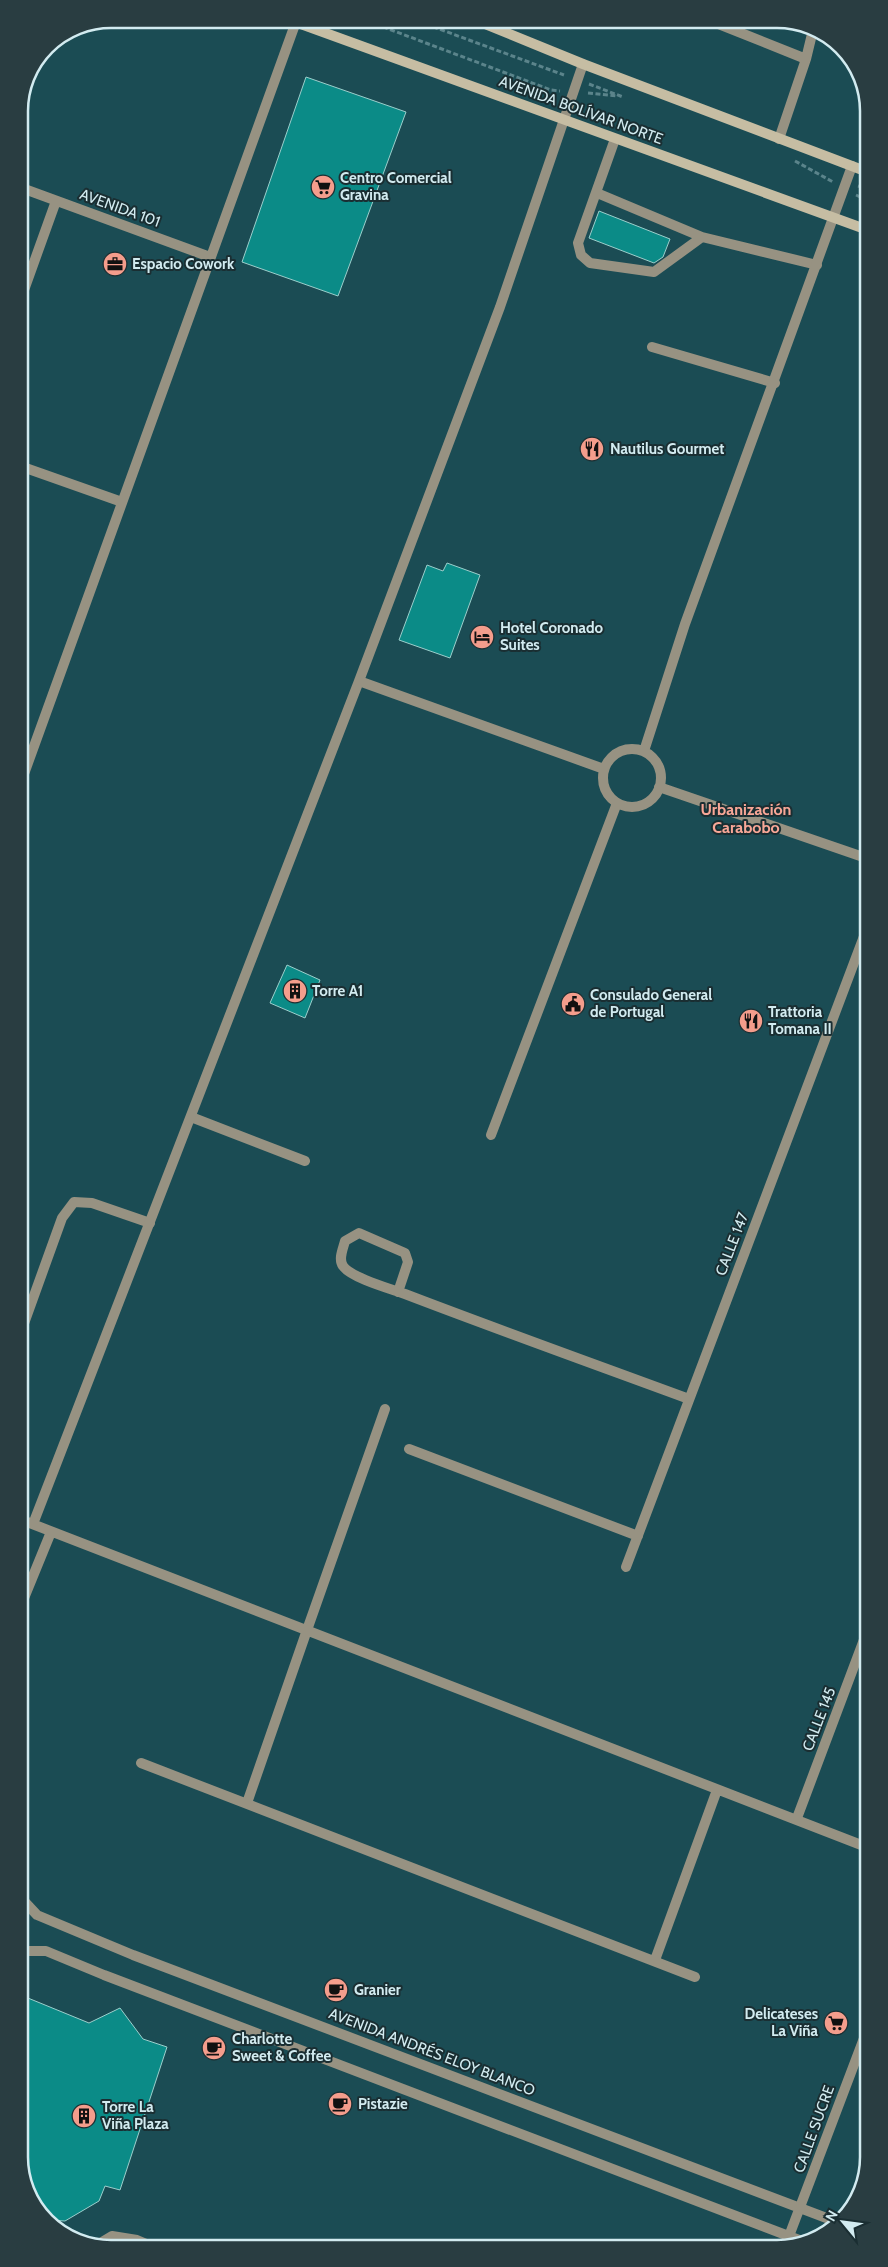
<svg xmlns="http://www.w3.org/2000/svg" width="888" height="2267" font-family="Cabin,sans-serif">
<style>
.building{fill:#0b8b87;stroke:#9ccfcc}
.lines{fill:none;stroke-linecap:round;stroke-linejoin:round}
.path{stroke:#5b848b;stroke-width:3;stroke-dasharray:5 2.5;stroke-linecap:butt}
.service{stroke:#979282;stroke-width:10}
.minor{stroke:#979282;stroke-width:10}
.secondary{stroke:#c6bda3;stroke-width:10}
.labels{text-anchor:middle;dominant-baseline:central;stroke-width:4;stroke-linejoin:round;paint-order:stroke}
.street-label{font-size:15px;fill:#d2ebf0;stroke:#1a2e32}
.poi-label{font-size:15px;font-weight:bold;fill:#d2ebf0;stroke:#1a2e32;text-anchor:start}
.neighbourhood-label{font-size:16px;font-weight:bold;fill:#f8a797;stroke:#1a2e32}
.rim{fill:none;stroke:#d2ebf0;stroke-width:2.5}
</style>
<rect width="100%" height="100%" fill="#1b4c54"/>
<path class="building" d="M 306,77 L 406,112 L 338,296 L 242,262 Z
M 599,211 L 670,239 L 663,257 L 654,263 L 589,238 Z
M 447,563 L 480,575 L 450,658 L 399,640 L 427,565 L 443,571 Z
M 287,965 L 320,980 L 305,1018 L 270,1003 Z
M 23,1996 L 89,2023 L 120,2008 L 143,2039 L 167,2047 L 120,2190 L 105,2186 L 99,2201 L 65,2221 L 48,2220 L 24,2186 Z"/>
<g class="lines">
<path class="path" d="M 362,19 L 551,90 L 560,91
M 412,19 L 564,75
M 589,84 L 623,97
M 588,93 L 617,96
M 795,161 L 833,182
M 858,186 L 865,188
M 856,195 L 865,199"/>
<path class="service" d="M 706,19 L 806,59
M 615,139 L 578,243 L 581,255 L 590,263 L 654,272 L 702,237
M 779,139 L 806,59 L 813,30
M 597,193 L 702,237 L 817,265
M 652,347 L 775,383
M 191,1117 L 305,1161
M 22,1329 L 62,1218 L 74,1202 L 92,1203 L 150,1223
M 307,1630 L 385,1409"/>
<path class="minor" d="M 19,187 L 210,257
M 19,304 L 56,201
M 20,466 L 122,502
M 359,681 L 500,307 L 583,64
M603 778a29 29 0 1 1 58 0a29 29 0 1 1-58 0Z
M 644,751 L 685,624 L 852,166
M 20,785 L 297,19
M 659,787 L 866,858
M 491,1135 L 617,803
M 398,1292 L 408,1262 L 405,1253 L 359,1233 L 345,1241 C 343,1249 338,1259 343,1266 C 351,1278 391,1289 405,1294 C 499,1330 594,1364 689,1399
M 409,1449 L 638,1536
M 22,1520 L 869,1848
M 33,1524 L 359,681 L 604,769
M 626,1567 L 866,931
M 22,1603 L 51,1532
M 141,1763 L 695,1977
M 247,1803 L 307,1630
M 797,1818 L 868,1629
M 23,1900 L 37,1915 L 133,1955 L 837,2222
M 23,1951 L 46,1951 L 104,1975 L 807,2243
M 655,1960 L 717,1790
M 786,2244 L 869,2025
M 97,2245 L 112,2236 L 137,2240 L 156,2248"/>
<path class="secondary" d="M 287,19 L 865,229
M 473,19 L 583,64 L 865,171"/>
</g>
<defs>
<g id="supermarket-disc" transform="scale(1.25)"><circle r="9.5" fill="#f49d8c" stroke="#1a2e32"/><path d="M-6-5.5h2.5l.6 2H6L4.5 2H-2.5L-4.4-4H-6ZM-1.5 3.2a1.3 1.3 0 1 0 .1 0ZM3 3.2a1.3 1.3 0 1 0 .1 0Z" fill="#111"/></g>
<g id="office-disc" transform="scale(1.25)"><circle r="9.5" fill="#f49d8c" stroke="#1a2e32"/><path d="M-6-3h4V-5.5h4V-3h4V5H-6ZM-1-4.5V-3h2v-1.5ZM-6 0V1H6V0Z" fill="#111"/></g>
<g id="restaurant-disc" transform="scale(1.25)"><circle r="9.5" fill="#f49d8c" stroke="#1a2e32"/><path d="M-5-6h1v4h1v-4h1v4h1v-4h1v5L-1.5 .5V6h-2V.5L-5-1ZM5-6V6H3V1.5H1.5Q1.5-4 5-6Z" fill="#111"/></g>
<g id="hotel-disc" transform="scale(1.25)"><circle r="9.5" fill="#f49d8c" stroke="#1a2e32"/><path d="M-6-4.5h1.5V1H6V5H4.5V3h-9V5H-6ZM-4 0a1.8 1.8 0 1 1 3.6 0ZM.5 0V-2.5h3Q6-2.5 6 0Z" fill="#111"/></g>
<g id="building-disc" transform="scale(1.25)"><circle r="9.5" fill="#f49d8c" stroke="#1a2e32"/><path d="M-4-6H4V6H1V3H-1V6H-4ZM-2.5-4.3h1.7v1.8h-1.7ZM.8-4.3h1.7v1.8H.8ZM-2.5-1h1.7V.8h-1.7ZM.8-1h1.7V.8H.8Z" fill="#111"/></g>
<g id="civic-disc" transform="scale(1.25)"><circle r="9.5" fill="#f49d8c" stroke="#1a2e32"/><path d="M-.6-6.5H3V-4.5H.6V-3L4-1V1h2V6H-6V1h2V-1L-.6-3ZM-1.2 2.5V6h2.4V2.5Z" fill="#111"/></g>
<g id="cafe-disc" transform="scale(1.25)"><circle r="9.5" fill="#f49d8c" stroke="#1a2e32"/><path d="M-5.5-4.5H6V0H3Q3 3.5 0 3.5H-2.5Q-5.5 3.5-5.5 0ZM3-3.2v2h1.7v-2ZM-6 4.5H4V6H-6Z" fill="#111"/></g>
</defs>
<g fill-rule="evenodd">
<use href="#supermarket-disc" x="323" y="187"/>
<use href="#office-disc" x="115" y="264"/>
<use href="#restaurant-disc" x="592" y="449"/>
<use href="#hotel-disc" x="482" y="637"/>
<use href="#building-disc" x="295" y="991"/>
<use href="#civic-disc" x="573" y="1004"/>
<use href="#restaurant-disc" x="751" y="1021"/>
<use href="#cafe-disc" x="336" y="1990"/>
<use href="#supermarket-disc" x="836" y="2023"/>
<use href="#cafe-disc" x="214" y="2048"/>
<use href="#cafe-disc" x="340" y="2104"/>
<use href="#building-disc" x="84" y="2116"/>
</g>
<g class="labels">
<g class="street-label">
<text transform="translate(581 110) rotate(20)">AVENIDA BOLÍVAR NORTE</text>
<text transform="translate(120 208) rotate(20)">AVENIDA 101</text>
<text transform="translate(732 1244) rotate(-69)">CALLE 147</text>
<text transform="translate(819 1719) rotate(-69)">CALLE 145</text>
<text transform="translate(432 2052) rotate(21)">AVENIDA ANDRÉS ELOY BLANCO</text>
<text transform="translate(814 2129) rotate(-70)">CALLE SUCRE</text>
</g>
<g class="poi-label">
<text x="340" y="178">Centro Comercial<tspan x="340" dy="17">Gravina</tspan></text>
<text x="132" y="264">Espacio Cowork</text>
<text x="610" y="449">Nautilus Gourmet</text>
<text x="500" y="628">Hotel Coronado<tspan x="500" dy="17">Suites</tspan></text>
<text x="312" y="991">Torre A1</text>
<text x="590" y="995">Consulado General<tspan x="590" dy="17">de Portugal</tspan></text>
<text x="768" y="1012">Trattoria<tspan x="768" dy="17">Tomana II</tspan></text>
<text x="354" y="1990">Granier</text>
<text x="818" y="2014" text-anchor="end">Delicateses<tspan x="818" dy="17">La Viña</tspan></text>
<text x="232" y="2039">Charlotte<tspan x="232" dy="17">Sweet &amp; Coffee</tspan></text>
<text x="358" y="2104">Pistazie</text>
<text x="102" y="2107">Torre La<tspan x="102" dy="17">Viña Plaza</tspan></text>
</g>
<g class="neighbourhood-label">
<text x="746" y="809">Urbanización<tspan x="746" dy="18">Carabobo</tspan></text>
</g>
</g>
<path d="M0 0H888V2267H0ZM111 28H777A83 83 0 0 1 860 111V2157A83 83 0 0 1 777 2240H111A83 83 0 0 1 28 2157V111A83 83 0 0 1 111 28Z" fill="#293d41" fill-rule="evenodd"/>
<path class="rim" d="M111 28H777A83 83 0 0 1 860 111V2157A83 83 0 0 1 777 2240H111A83 83 0 0 1 28 2157V111A83 83 0 0 1 111 28Z"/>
<g transform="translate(843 2222) rotate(299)" stroke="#1a2e32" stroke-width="4" paint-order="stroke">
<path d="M0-4L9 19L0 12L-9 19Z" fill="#d2ebf0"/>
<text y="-8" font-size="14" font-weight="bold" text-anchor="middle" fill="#d2ebf0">N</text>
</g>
</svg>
